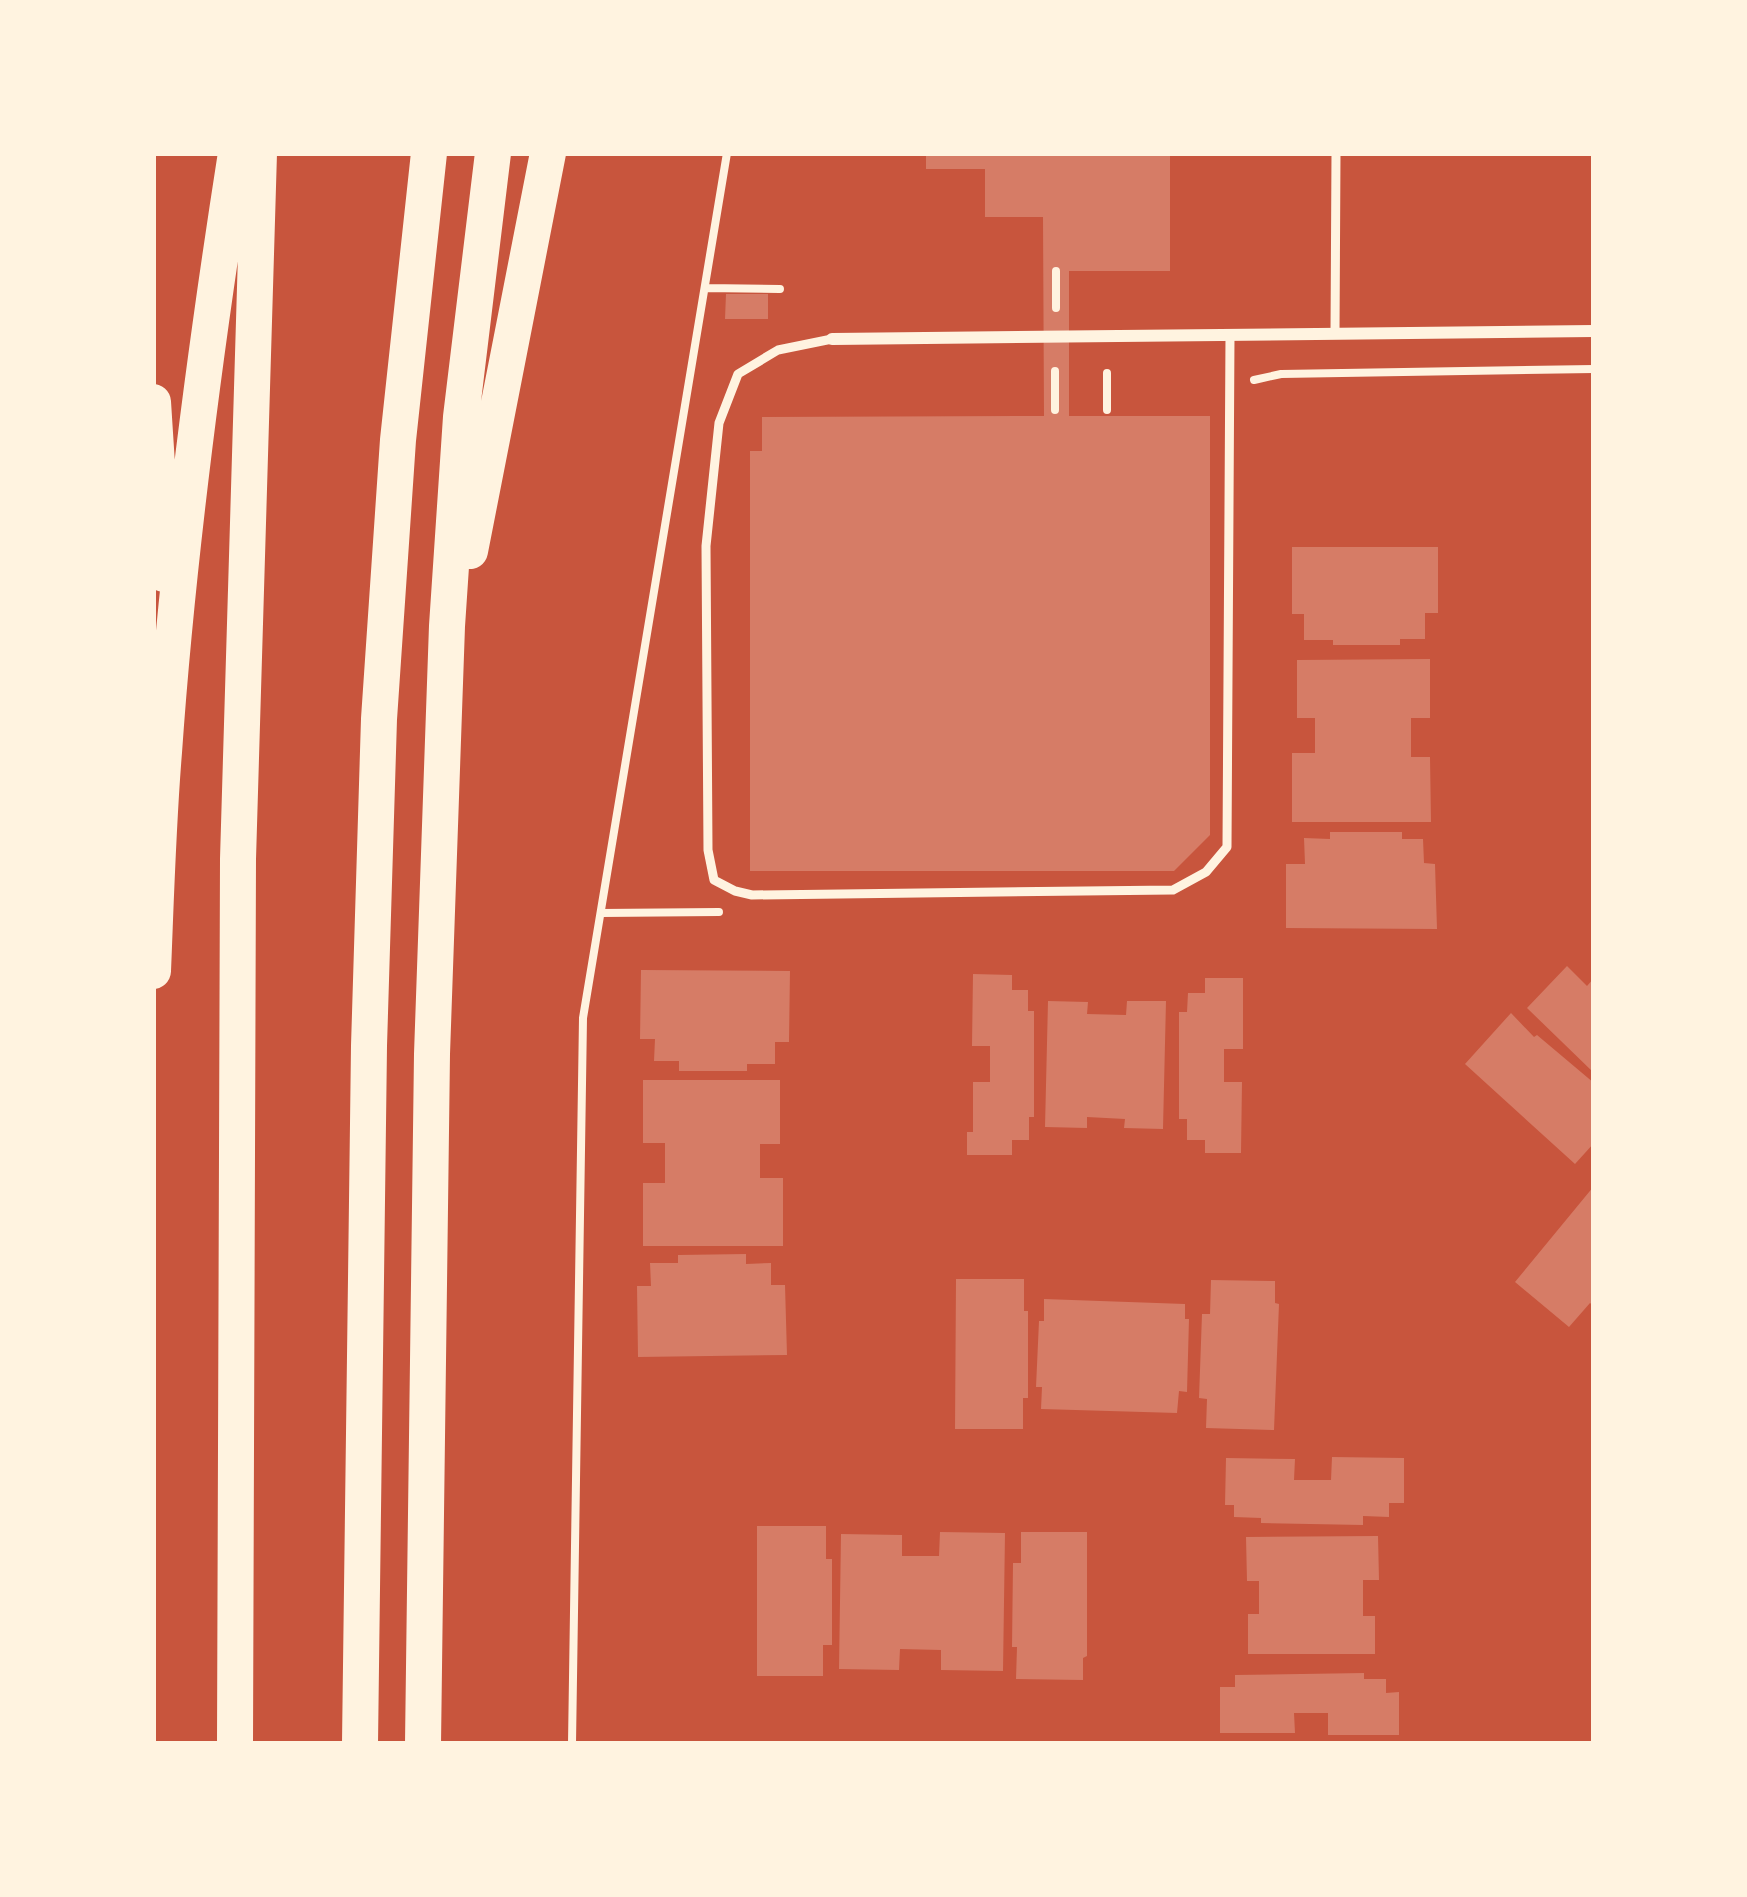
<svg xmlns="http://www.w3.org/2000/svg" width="1747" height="1897" font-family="'Work Sans',sans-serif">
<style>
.building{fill:#d67c66}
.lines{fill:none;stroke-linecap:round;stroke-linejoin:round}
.path{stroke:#fff3e0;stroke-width:8}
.service{stroke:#fff3e0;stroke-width:9}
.minor{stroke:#fff3e0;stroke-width:12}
.motorway{stroke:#fff3e0;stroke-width:36}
</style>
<rect width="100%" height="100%" fill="#c8553d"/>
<path class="building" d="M 926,153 L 1170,153 L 1170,271 L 1069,271 L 1069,416 L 1210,416 L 1210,835 L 1174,871 L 750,871 L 750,451 L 762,451 L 762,417 L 1044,416 L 1043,217 L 985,217 L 985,169 L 926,169 Z
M 726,294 L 768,294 L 768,319 L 725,319 Z
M 1292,547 L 1438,547 L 1438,613 L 1425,613 L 1425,639 L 1400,639 L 1400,645 L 1333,645 L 1333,640 L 1304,640 L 1304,614 L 1292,614 Z
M 1430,659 L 1430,718 L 1411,718 L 1411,757 L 1430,757 L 1431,822 L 1292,822 L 1292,753 L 1315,753 L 1315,718 L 1297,718 L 1297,660 Z
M 1330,832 L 1402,832 L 1402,839 L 1423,839 L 1424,863 L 1435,864 L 1437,929 L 1286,928 L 1286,864 L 1305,864 L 1304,838 L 1330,839 Z
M 1567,966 L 1587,986 L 1594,978 L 1594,1073 L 1527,1008 Z
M 641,970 L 790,971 L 789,1042 L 775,1042 L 775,1064 L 747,1064 L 747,1071 L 679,1071 L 679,1061 L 654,1061 L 655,1039 L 640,1039 Z
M 973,974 L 1012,975 L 1012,990 L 1028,990 L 1028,1011 L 1034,1011 L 1034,1117 L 1029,1117 L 1029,1140 L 1012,1140 L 1012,1155 L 967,1155 L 967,1132 L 973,1132 L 973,1082 L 990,1082 L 990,1046 L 972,1046 Z
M 1205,978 L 1243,978 L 1243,1049 L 1224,1049 L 1224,1082 L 1242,1082 L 1241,1153 L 1205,1153 L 1205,1140 L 1187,1140 L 1187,1119 L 1179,1119 L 1179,1012 L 1187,1012 L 1188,993 L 1205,993 Z
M 1048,1001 L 1088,1002 L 1087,1014 L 1126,1015 L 1127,1001 L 1166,1001 L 1163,1129 L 1124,1128 L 1125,1119 L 1087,1117 L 1087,1128 L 1045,1127 Z
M 1511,1013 L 1534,1037 L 1537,1035 L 1594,1083 L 1594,1143 L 1575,1164 L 1465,1064 Z
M 643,1080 L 780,1080 L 780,1144 L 760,1144 L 760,1178 L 783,1178 L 783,1246 L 643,1246 L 643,1183 L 665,1183 L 665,1143 L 643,1143 Z
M 1594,1186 L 1594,1306 L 1590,1303 L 1569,1327 L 1515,1282 Z
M 746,1254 L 746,1264 L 771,1263 L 771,1285 L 785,1285 L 787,1355 L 638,1357 L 637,1286 L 651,1286 L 650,1263 L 678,1263 L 678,1255 Z
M 956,1279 L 1024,1279 L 1024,1311 L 1028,1311 L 1028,1398 L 1023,1398 L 1023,1429 L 955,1429 Z
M 1211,1280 L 1275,1281 L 1275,1303 L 1279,1304 L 1274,1430 L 1206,1428 L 1207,1399 L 1199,1398 L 1202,1314 L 1210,1314 Z
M 1044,1299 L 1185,1304 L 1185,1319 L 1189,1319 L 1187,1392 L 1179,1391 L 1177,1413 L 1041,1409 L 1042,1387 L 1036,1387 L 1039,1321 L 1044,1321 Z
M 1332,1457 L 1404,1458 L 1404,1503 L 1389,1503 L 1389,1517 L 1363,1516 L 1363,1525 L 1261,1523 L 1261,1518 L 1234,1517 L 1234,1505 L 1225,1505 L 1226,1458 L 1295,1459 L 1294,1480 L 1331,1480 Z
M 757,1526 L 826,1526 L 826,1559 L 832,1559 L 832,1645 L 823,1645 L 823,1676 L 757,1676 Z
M 940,1532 L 1005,1533 L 1003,1671 L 941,1670 L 941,1650 L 900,1649 L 899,1670 L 839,1669 L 841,1534 L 902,1535 L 902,1556 L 939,1556 Z
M 1021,1532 L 1087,1532 L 1087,1656 L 1083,1658 L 1083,1680 L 1016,1679 L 1017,1647 L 1012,1647 L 1013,1563 L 1021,1563 Z
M 1378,1536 L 1379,1580 L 1363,1580 L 1363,1616 L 1375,1616 L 1375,1654 L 1248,1654 L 1248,1614 L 1259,1614 L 1259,1581 L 1247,1581 L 1246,1537 Z
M 1364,1673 L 1364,1679 L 1386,1679 L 1386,1693 L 1399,1692 L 1399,1735 L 1328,1735 L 1328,1713 L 1294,1713 L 1295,1733 L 1220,1733 L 1220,1687 L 1235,1687 L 1235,1675 Z"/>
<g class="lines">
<path class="path" d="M 1056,271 L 1056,308
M 705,288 L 780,289
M 1055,371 L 1055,410
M 1107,373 L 1107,410
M 1254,380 L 1281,374 L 1594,369
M 601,913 L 719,912
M 572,1744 L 583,1018 L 727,153"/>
<path class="service" d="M 1335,334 L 1336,153
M 832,339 L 778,350 L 738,374 L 719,423 L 706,546 L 708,850 L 714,880 L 735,891 L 752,895 L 1173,890 L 1206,872 L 1227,847 L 1230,336"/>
<path class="minor" d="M 832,339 L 1594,331"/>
<path class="motorway" d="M 153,402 L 164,574
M 470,551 L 548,153
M 153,971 C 156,898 158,824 164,752 C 178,551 205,351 236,153
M 235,1744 L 238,859 L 259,153
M 360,1744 L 369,1046 L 379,719 L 398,440 L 429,153
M 423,1744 L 432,1054 L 447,626 L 461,417 L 493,153"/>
</g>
<rect width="1747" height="1897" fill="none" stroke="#fff3e0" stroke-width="312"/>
</svg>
